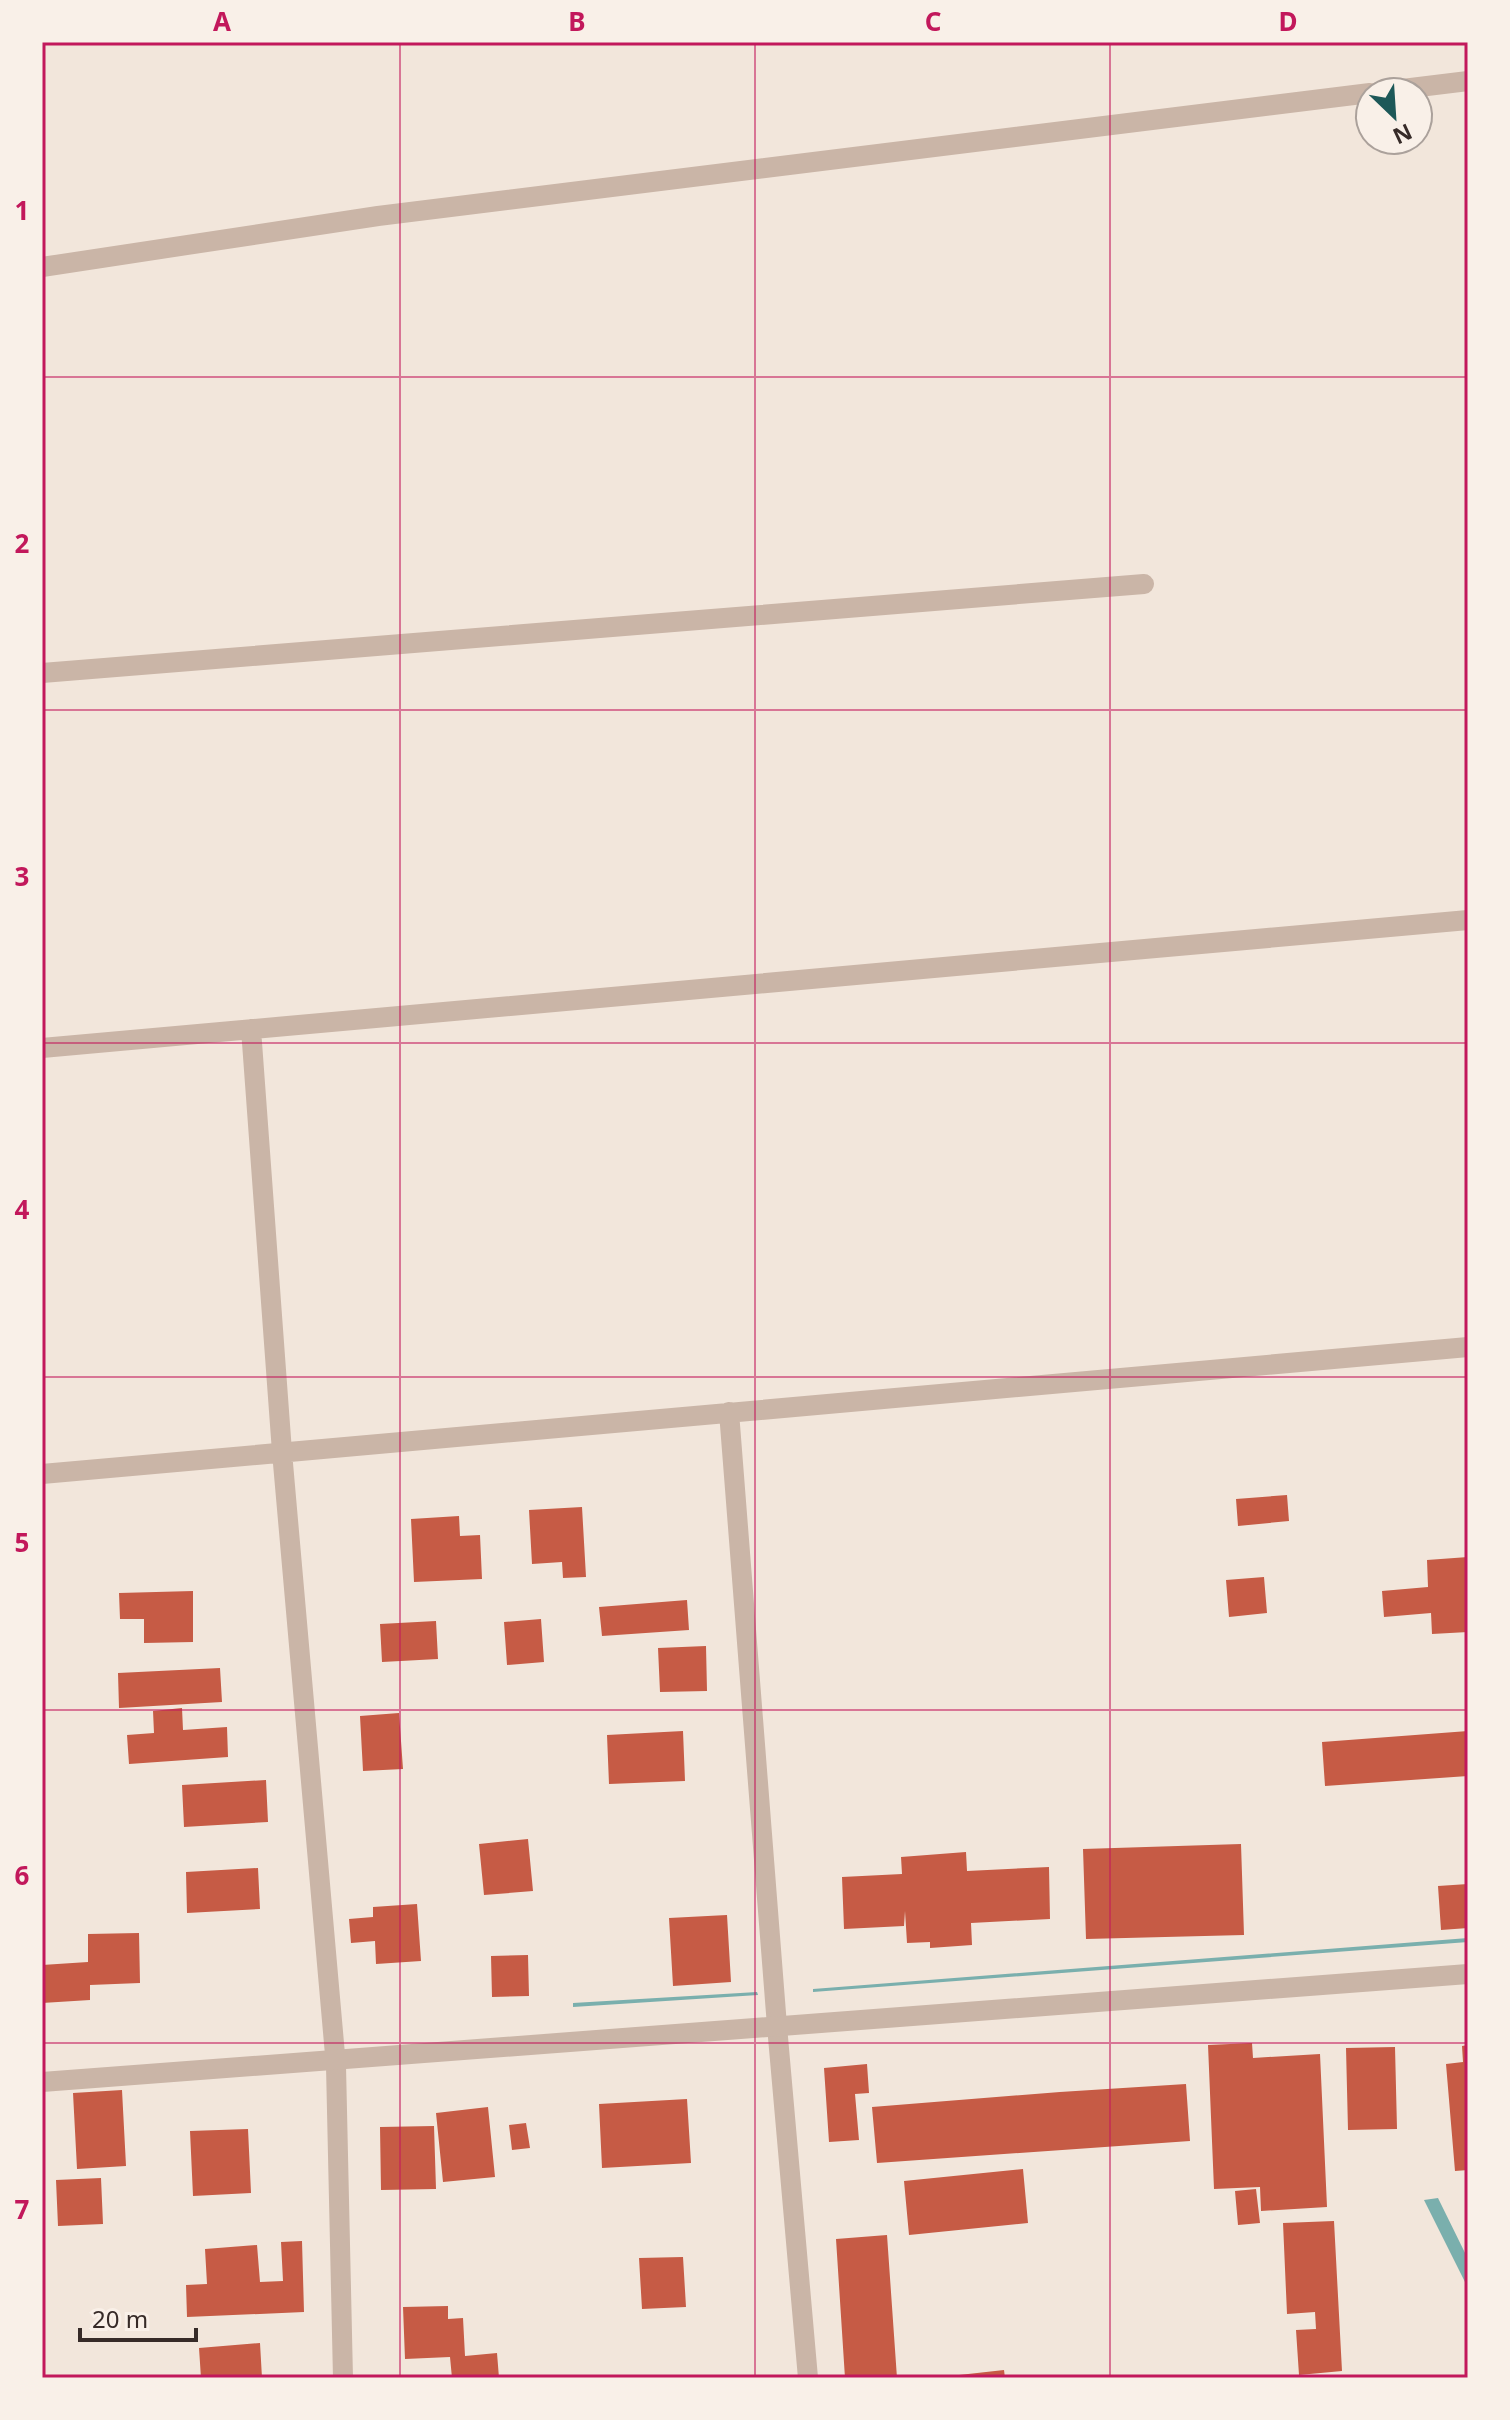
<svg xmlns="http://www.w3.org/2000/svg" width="1510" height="2420" font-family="'Noto Sans',sans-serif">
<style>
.water{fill:#7aafad}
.building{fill:#c65b45}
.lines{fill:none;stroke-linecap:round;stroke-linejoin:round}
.minor{stroke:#cab5a7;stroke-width:20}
.tertiary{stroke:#cab5a7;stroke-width:20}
.grid{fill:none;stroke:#c2185b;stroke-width:2;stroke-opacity:0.55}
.neatline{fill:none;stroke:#c2185b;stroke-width:3}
.grid-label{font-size:26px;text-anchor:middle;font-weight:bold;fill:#c2185b}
</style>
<rect width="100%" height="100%" fill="#f2e6db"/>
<path class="water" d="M 1468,1938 L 1468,1942 L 813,1992 L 813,1989 Z
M 757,1992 L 758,1995 L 573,2007 L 573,2003 Z
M 1438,2198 L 1468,2259 L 1468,2288 L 1424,2200 Z"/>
<path class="building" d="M 1287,1495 L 1289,1521 L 1238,1526 L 1236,1499 Z
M 582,1507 L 586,1577 L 563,1578 L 562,1562 L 532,1564 L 529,1510 Z
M 459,1516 L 460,1536 L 480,1535 L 482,1579 L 414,1582 L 411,1519 Z
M 1468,1557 L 1468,1632 L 1432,1634 L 1431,1613 L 1384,1617 L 1382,1591 L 1428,1587 L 1427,1560 Z
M 1264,1577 L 1267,1613 L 1229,1617 L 1226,1580 Z
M 193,1591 L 193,1642 L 144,1643 L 144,1619 L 120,1619 L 119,1593 Z
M 687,1600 L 689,1630 L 602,1636 L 599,1607 Z
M 541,1619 L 544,1662 L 507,1665 L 504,1622 Z
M 436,1621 L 438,1659 L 382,1662 L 380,1624 Z
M 706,1646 L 707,1691 L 660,1692 L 658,1648 Z
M 220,1668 L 222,1702 L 119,1708 L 118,1673 Z
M 182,1708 L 183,1730 L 227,1727 L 228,1757 L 129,1764 L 127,1735 L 154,1733 L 153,1711 Z
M 399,1713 L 403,1769 L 363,1771 L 360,1716 Z
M 683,1731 L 685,1781 L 609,1784 L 607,1735 Z
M 1468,1731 L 1468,1776 L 1325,1786 L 1322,1742 Z
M 266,1780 L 268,1822 L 184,1827 L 182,1785 Z
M 528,1839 L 533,1891 L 484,1895 L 479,1844 Z
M 1241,1844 L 1244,1935 L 1086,1939 L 1083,1849 Z
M 966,1852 L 967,1871 L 1049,1867 L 1050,1919 L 971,1923 L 972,1945 L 930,1948 L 930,1942 L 907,1943 L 905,1911 L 904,1926 L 844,1929 L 842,1877 L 902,1874 L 901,1857 Z
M 258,1868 L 260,1909 L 187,1913 L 186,1872 Z
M 1468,1884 L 1468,1928 L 1441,1930 L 1438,1886 Z
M 417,1904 L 421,1961 L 376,1964 L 375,1941 L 351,1943 L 349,1919 L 373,1917 L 373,1907 Z
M 727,1915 L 731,1982 L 673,1986 L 669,1918 Z
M 139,1933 L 140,1983 L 90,1985 L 90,2000 L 42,2003 L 42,1965 L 88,1962 L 88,1934 Z
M 528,1955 L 529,1996 L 492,1997 L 491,1956 Z
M 1252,2043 L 1253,2058 L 1320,2054 L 1327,2207 L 1261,2211 L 1260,2187 L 1214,2189 L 1208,2045 Z
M 1468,2045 L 1468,2170 L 1455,2171 L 1446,2064 L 1463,2062 L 1462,2046 Z
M 1395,2047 L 1397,2129 L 1348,2130 L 1346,2048 Z
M 867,2064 L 869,2093 L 855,2094 L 859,2140 L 829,2142 L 824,2068 Z
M 1186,2084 L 1190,2141 L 877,2163 L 872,2107 L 1060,2092 Z
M 122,2090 L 126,2166 L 77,2169 L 73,2093 Z
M 687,2099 L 691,2163 L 602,2168 L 599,2104 Z
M 488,2107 L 495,2177 L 443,2182 L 436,2113 Z
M 526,2123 L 530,2148 L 512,2150 L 509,2125 Z
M 434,2126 L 436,2189 L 381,2190 L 380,2127 Z
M 248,2129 L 251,2193 L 193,2196 L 190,2131 Z
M 1023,2169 L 1028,2223 L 909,2235 L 904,2181 Z
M 101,2178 L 103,2224 L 58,2226 L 56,2180 Z
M 1256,2189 L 1260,2223 L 1238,2225 L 1235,2191 Z
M 1334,2221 L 1342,2371 L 1299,2375 L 1296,2330 L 1316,2329 L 1315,2312 L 1287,2314 L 1283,2223 Z
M 887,2235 L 897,2378 L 845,2378 L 836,2239 Z
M 302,2241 L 304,2312 L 187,2317 L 186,2285 L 207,2284 L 205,2249 L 257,2245 L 260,2282 L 283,2281 L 281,2242 Z
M 683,2257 L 686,2307 L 642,2309 L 639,2258 Z
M 448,2306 L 448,2319 L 463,2318 L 465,2356 L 497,2353 L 499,2378 L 452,2378 L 450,2357 L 405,2359 L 403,2307 Z
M 260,2343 L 262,2378 L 201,2378 L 199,2348 Z
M 1004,2370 L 1005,2378 L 950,2378 L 950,2376 Z"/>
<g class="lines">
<path class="minor" d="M 1378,92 L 1468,81
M 42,267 L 378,216 L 1370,93
M 42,673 L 1144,584
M 251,1029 L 282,1452 L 336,2066 L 343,2378
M 42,1048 L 1468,920
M 729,1412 L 777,2026 L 808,2378
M 42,1474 L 1468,1347"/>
<path class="tertiary" d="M 42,2082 L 1468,1974"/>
</g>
<path class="grid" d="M 400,42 L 400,2378M 755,42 L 755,2378M 1110,42 L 1110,2378M 42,377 L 1468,377M 42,710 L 1468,710M 42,1043 L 1468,1043M 42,1377 L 1468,1377M 42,1710 L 1468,1710M 42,2043 L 1468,2043"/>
<rect width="1510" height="2420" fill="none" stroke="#f9f0e8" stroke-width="88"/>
<g transform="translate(1394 116) rotate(155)"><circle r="38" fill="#f9f0e8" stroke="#aba19b" stroke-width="2"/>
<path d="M0-6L14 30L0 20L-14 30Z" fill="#1d5858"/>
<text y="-12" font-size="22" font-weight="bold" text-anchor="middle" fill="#372b28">N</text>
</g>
<path d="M80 2328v12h116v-12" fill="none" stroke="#372b28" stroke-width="4"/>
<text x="92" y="2328" font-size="24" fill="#372b28" stroke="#f9f0e8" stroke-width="6" paint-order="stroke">20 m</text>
<rect x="44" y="44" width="1422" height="2332" class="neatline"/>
<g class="grid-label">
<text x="222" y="31">A</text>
<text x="577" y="31">B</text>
<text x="933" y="31">C</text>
<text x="1288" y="31">D</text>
<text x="22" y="220">1</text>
<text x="22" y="553">2</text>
<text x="22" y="886">3</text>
<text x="22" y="1219">4</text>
<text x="22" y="1552">5</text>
<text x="22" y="1885">6</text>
<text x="22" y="2219">7</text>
</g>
</svg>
